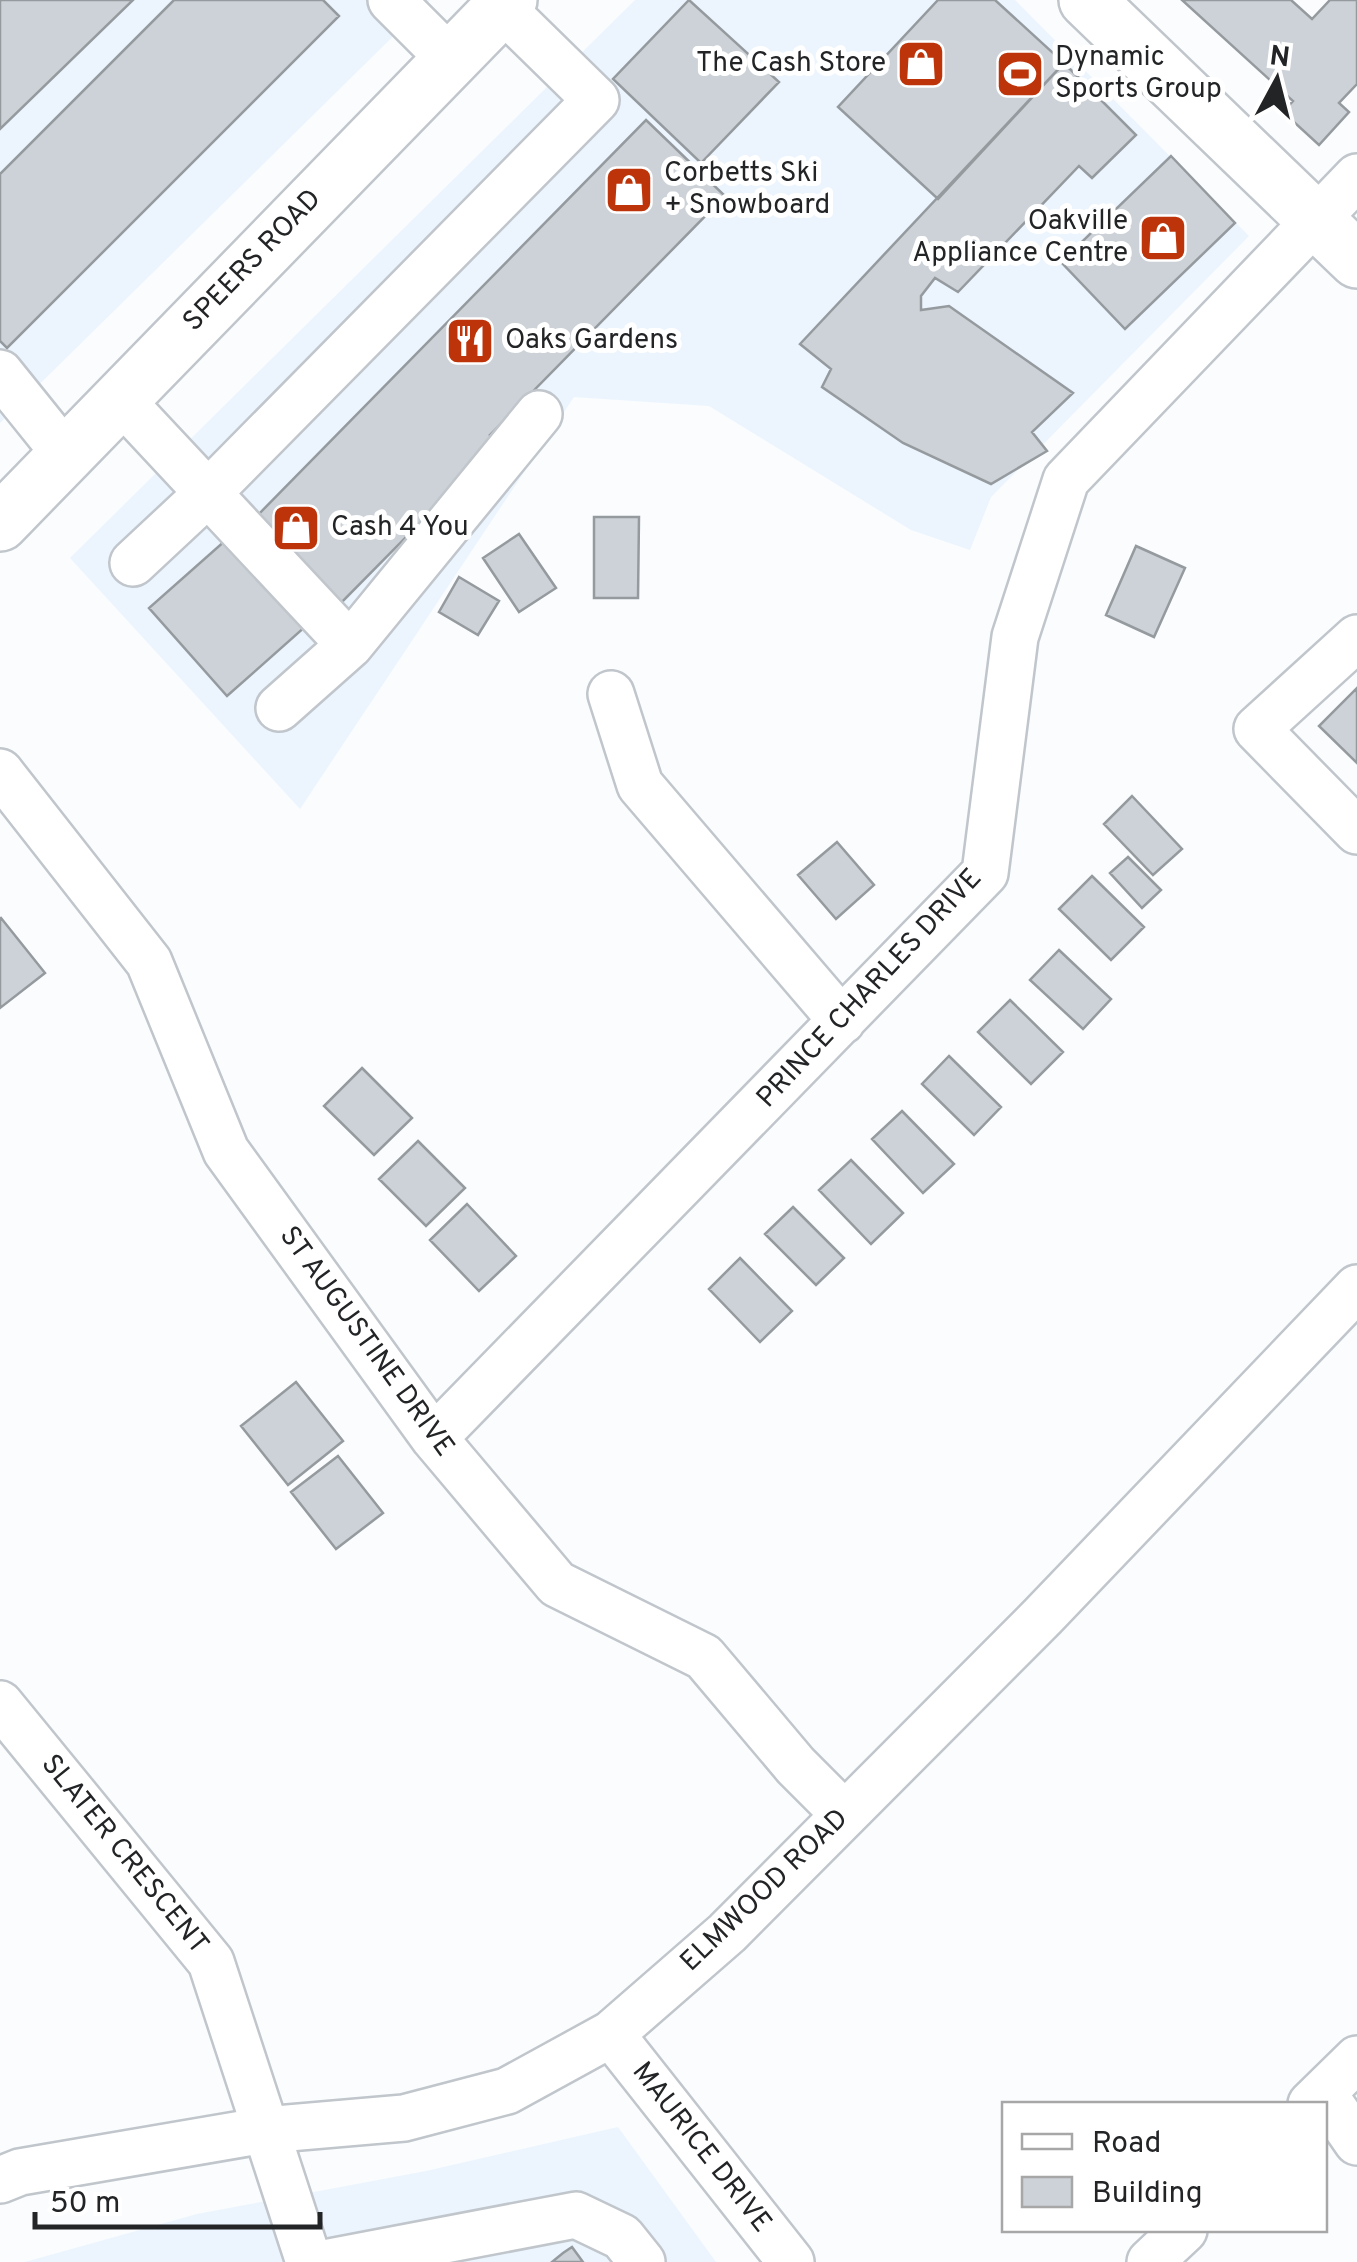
<svg xmlns="http://www.w3.org/2000/svg" width="1357" height="2262" font-family="Overpass,sans-serif">
<style>
.built{fill:#ecf5fe}
.building{fill:#ccd2d7;stroke:#959a9f;stroke-width:2.5}
.lines{fill:none;stroke-linecap:round;stroke-linejoin:round}
.minor-casing{stroke:#c0c6cb;stroke-width:50}
.major-casing{stroke:#c0c6cb;stroke-width:60}
.minor{stroke:#fff;stroke-width:45}
.major{stroke:#fff;stroke-width:55}
.labels{text-anchor:middle;dominant-baseline:central;stroke-width:10;stroke-linejoin:round;paint-order:stroke}
.poi-label{font-size:28px;fill:#222426;stroke:#fff;text-anchor:start}
.street-label{font-size:28px;fill:#222426;stroke:#fff}
</style>
<rect width="100%" height="100%" fill="#fafcfe"/>
<path class="built" d="M 0,0 L 430,0 L 0,423 Z
M 635,0 L 1015,0 L 1249,236 L 991,497 L 970,550 L 911,530 L 709,406 L 574,397 L 300,809 L 70,558 Z
M 618,2127 L 716,2262 L 25,2262 L 197,2214 L 426,2171 Z"/>
<path class="building" d="M 0,0 L 133,0 L 0,129 Z
M 174,0 L 323,0 L 339,16 L 7,348 L 0,341 L 0,174 Z
M 689,0 L 779,82 L 701,163 L 613,79 Z
M 938,0 L 995,0 L 1064,63 L 938,199 L 838,107 Z
M 1182,0 L 1291,0 L 1312,19 L 1330,0 L 1357,0 L 1357,84 L 1339,103 L 1349,112 L 1319,145 L 1283,112 L 1293,101 Z
M 1064,63 L 1136,135 L 1092,178 L 1079,166 L 958,292 L 935,278 L 921,296 L 921,310 L 949,306 L 1073,393 L 1032,432 L 1047,451 L 991,484 L 903,443 L 822,387 L 831,369 L 800,344 Z
M 646,120 L 725,196 L 490,435 L 499,443 L 339,605 L 253,520 Z
M 1171,156 L 1235,223 L 1125,329 L 1061,262 Z
M 594,517 L 639,517 L 638,598 L 594,598 Z
M 519,534 L 556,588 L 519,612 L 483,558 Z
M 227,539 L 306,626 L 227,696 L 149,608 Z
M 1136,546 L 1185,568 L 1154,637 L 1106,615 Z
M 459,577 L 499,601 L 478,635 L 439,612 Z
M 1357,688 L 1357,763 L 1319,726 Z
M 1132,796 L 1182,849 L 1153,875 L 1104,824 Z
M 837,842 L 874,885 L 836,919 L 798,875 Z
M 1128,857 L 1161,890 L 1142,908 L 1110,873 Z
M 1092,876 L 1144,927 L 1111,960 L 1059,909 Z
M 1,918 L 45,973 L 0,1008 L 0,919 Z
M 1059,950 L 1111,999 L 1083,1029 L 1030,980 Z
M 1010,1000 L 1063,1052 L 1031,1084 L 978,1032 Z
M 949,1056 L 1001,1107 L 974,1135 L 922,1084 Z
M 362,1068 L 412,1118 L 374,1155 L 324,1106 Z
M 902,1111 L 954,1164 L 923,1193 L 872,1139 Z
M 418,1141 L 465,1188 L 426,1226 L 379,1179 Z
M 851,1160 L 903,1213 L 871,1244 L 819,1190 Z
M 467,1204 L 516,1256 L 479,1291 L 430,1240 Z
M 793,1207 L 844,1258 L 816,1285 L 765,1234 Z
M 740,1258 L 792,1311 L 760,1342 L 709,1289 Z
M 296,1382 L 343,1441 L 288,1485 L 241,1426 Z
M 338,1456 L 383,1513 L 336,1549 L 291,1492 Z
M 572,2247 L 583,2262 L 552,2262 L 563,2253 Z"/>
<g class="lines">
<g class="minor-casing">
<path id="minor" d="M 391,0 L 449,58
M 0,373 L 66,455
M 120,399 L 350,645
M 133,563 L 208,493 L 596,100 L 501,7
M 1357,638 L 1257,729 L 1357,831
M 611,694 L 640,785 L 842,1021
M 279,708 L 350,645 L 539,414
M 0,772 L 149,962 L 226,1151 L 434,1438 L 557,1584 L 704,1657 L 796,1766 L 844,1814
M 434,1438 L 985,873 L 1015,637 L 1066,480 L 1357,177
M 0,1704 L 211,1962 L 309,2262
M 611,2034 L 791,2262
M 1323,2093 L 1357,2142
M 1311,2104 L 1357,2059
M 0,2180 L 20,2172 L 265,2130 L 404,2118 L 507,2091 L 611,2034 L 727,1933 L 1043,1616 L 1357,1288
M 329,2262 L 576,2215 L 622,2237 L 642,2262
M 1150,2262 L 1184,2230"/>
</g>
<g class="major-casing">
<path id="major" d="M 1087,0 L 1357,260
M 0,523 L 509,0"/>
</g>
<use href="#minor" class="minor"/>
<use href="#major" class="major"/>
</g>
<defs>
<g id="shop-square" transform="scale(2.5)"><rect x="-9" y="-9" width="18" height="18" rx="4" fill="#bd340a" stroke="#fff"/><path d="M-5-2.5h2.3a2.7 3.5 0 0 1 5.4 0H5L5.5 6h-11ZM-1.5-2.5h3a1.5 2.3 0 0 0-3 0Z" fill="#fff"/></g>
<g id="stadium-square" transform="scale(2.5)"><rect x="-9" y="-9" width="18" height="18" rx="4" fill="#bd340a" stroke="#fff"/><path d="M0-5a6.5 5 0 1 0 0 10a6.5 5 0 1 0 0-10ZM-3.5-1.8h7v3.6h-7Z" fill="#fff"/></g>
<g id="restaurant-square" transform="scale(2.5)"><rect x="-9" y="-9" width="18" height="18" rx="4" fill="#bd340a" stroke="#fff"/><path d="M-5-6h1v4h1v-4h1v4h1v-4h1v5L-1.5 .5V6h-2V.5L-5-1ZM5-6V6H3V1.5H1.5Q1.5-4 5-6Z" fill="#fff"/></g>
</defs>
<g fill-rule="evenodd">
<use href="#shop-square" x="921" y="64"/>
<use href="#stadium-square" x="1020" y="74"/>
<use href="#shop-square" x="629" y="190"/>
<use href="#shop-square" x="1163" y="238"/>
<use href="#restaurant-square" x="470" y="341"/>
<use href="#shop-square" x="296" y="528"/>
</g>
<g class="labels">
<g class="poi-label">
<text x="1055" y="58">Dynamic<tspan x="1055" dy="32">Sports Group</tspan></text>
<text x="886" y="64" text-anchor="end">The Cash Store</text>
<text x="664" y="174">Corbetts Ski<tspan x="664" dy="32">+ Snowboard</tspan></text>
<text x="1128" y="222" text-anchor="end">Oakville<tspan x="1128" dy="32">Appliance Centre</tspan></text>
<text x="505" y="341">Oaks Gardens</text>
<text x="331" y="528">Cash 4 You</text>
</g>
<g class="street-label">
<text transform="translate(253 261) rotate(-46)">SPEERS ROAD</text>
<text transform="translate(870 989) rotate(-47)">PRINCE CHARLES DRIVE</text>
<text transform="translate(366 1342) rotate(54)">ST AUGUSTINE DRIVE</text>
<text transform="translate(124 1855) rotate(51)">SLATER CRESCENT</text>
<text transform="translate(765 1891) rotate(-44)">ELMWOOD ROAD</text>
<text transform="translate(701 2148) rotate(52)">MAURICE DRIVE</text>
</g>
</g>
<rect x="1002" y="2102" width="325" height="130" fill="#ffffff" stroke="#a7a7a8" stroke-width="2.5"/>
<rect x="1022" y="2134" width="50" height="15" fill="#ffffff" stroke="#a7a7a8" stroke-width="2.5"/>
<text x="1092" y="2152" font-size="30" fill="#222426">Road</text>
<rect x="1022" y="2177" width="50" height="30" fill="#ccd2d7" stroke="#a7a7a8" stroke-width="2.5"/>
<text x="1092" y="2202" font-size="30" fill="#222426">Building</text>
<g transform="translate(1277 80) rotate(7)" stroke="#ffffff" stroke-width="8" paint-order="stroke">
<path d="M0-8L18 38L0 25L-18 38Z" fill="#222426"/>
<text y="-15" font-size="28" font-weight="bold" text-anchor="middle" fill="#222426">N</text>
</g>
<path d="M35 2212v15h285v-15" fill="none" stroke="#222426" stroke-width="5"/>
<text x="50" y="2212" font-size="30" fill="#222426" stroke="#ffffff" stroke-width="8" paint-order="stroke">50 m</text>
</svg>
